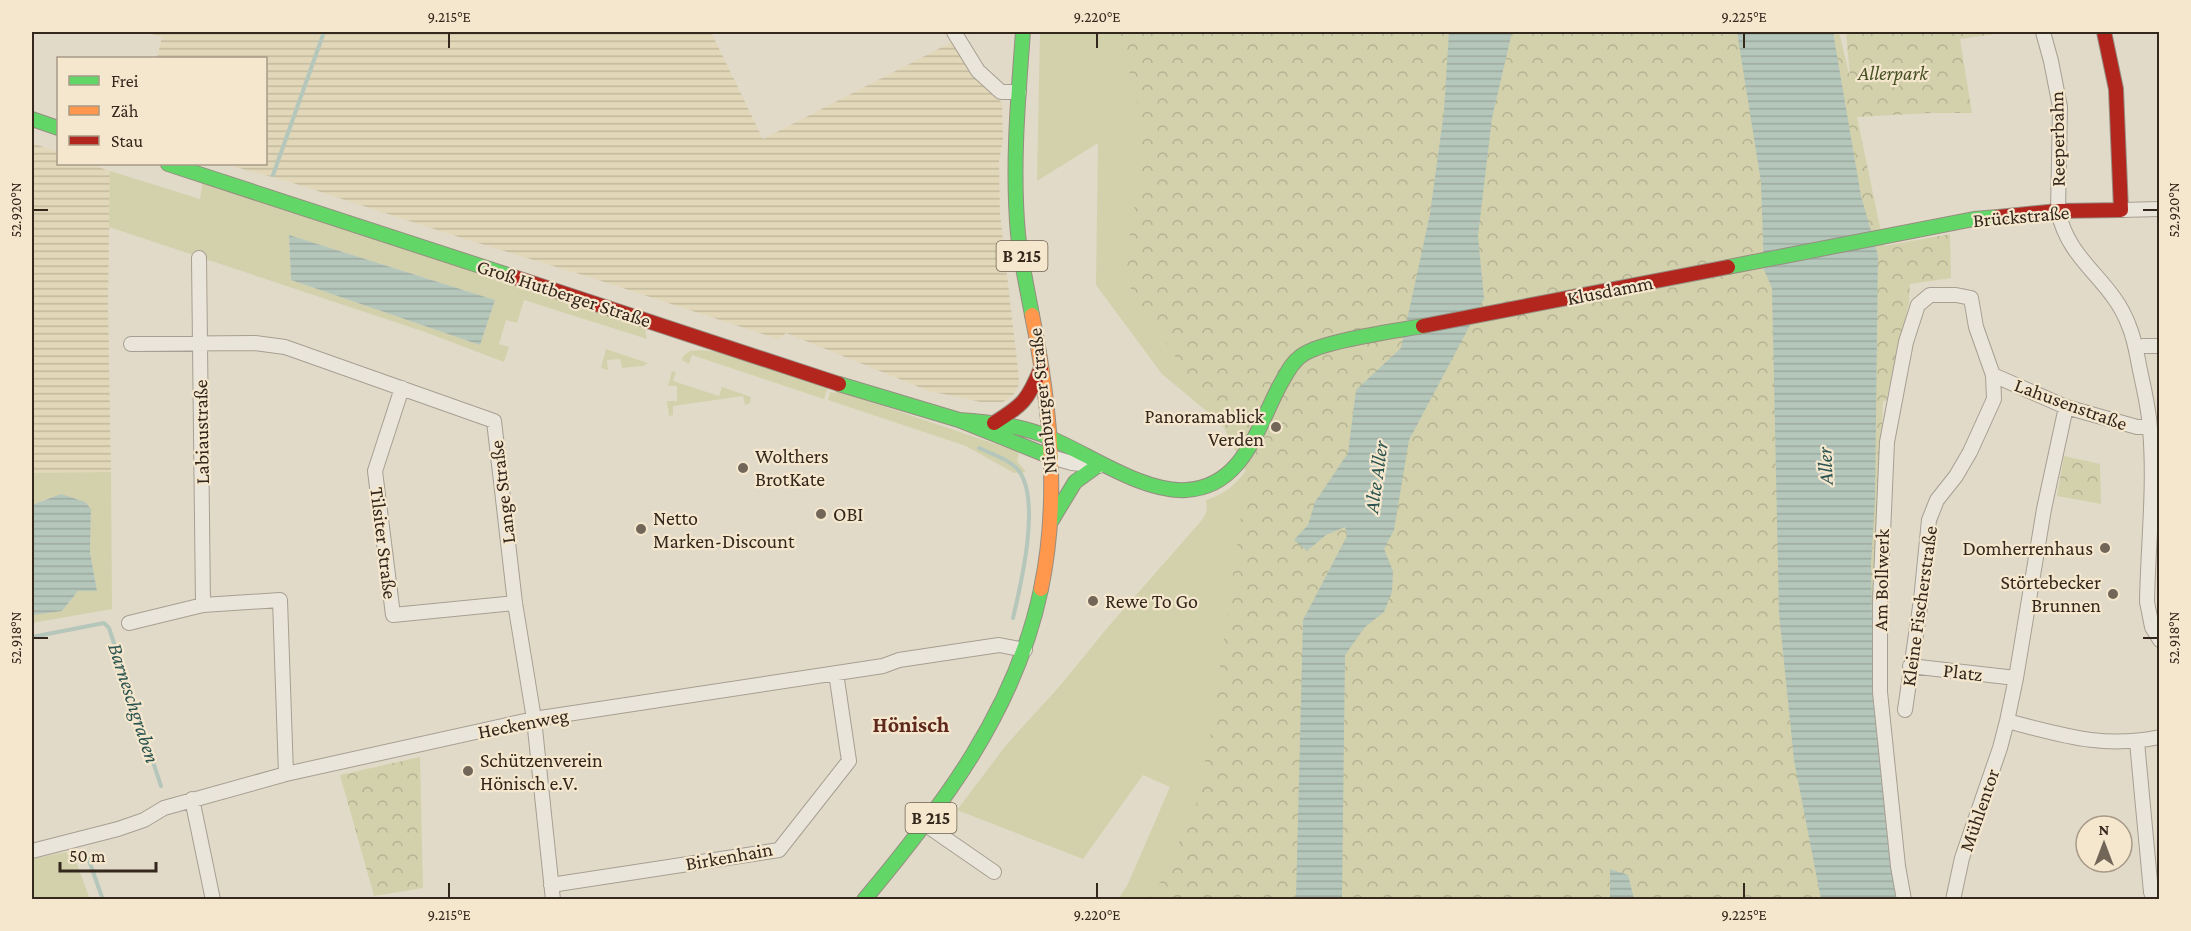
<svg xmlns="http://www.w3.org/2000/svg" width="2191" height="931" font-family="'Crimson Pro',serif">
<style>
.farmland{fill:url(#farmland-rules)}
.green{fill:#d2d1ab;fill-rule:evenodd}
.forest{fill:url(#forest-crowns)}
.water{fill:url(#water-rules)}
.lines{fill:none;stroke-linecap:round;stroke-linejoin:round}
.stream{stroke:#b5c6bb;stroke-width:4}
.street-casing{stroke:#a69f92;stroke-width:16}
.fast-casing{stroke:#968e82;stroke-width:16}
.slow-casing{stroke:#968e82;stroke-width:16}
.jam-casing{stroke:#968e82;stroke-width:16}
.street{stroke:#eae5db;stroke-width:14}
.fast{stroke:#63d668;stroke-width:14}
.slow{stroke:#ff974d;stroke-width:14}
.jam{stroke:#b3261e;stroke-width:14}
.ticks{fill:none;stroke:#34271c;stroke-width:2}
.poi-dot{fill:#716658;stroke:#f4e7ce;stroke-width:2}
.labels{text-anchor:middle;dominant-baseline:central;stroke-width:4.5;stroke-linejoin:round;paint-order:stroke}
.shield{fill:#f4e7ce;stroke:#6e6151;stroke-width:1.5}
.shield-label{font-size:18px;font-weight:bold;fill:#34271c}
.park-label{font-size:20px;font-style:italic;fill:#465023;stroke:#f4e7ce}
.street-label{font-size:20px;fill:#34271c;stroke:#f4e7ce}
.poi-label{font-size:20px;fill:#34271c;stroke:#f4e7ce;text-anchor:start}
.water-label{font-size:21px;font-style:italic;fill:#2b534f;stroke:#f4e7ce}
.quarter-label{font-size:22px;font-weight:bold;fill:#5f281c;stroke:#f4e7ce}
.neatline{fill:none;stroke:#34271c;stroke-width:2}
.ticks-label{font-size:15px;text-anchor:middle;fill:#34271c}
</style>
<defs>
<pattern id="farmland-rules" width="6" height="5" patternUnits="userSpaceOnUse" patternTransform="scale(1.5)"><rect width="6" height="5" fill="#e2d8b9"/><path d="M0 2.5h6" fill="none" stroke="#c2b99e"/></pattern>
<pattern id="forest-crowns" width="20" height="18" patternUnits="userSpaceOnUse" patternTransform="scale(1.5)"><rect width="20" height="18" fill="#d2d1ab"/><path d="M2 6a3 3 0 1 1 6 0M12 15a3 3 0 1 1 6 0" fill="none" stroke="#b5b393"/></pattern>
<pattern id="water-rules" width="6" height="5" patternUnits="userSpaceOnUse" patternTransform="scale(1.5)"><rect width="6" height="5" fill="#b5c6bb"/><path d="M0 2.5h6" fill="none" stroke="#9caaa0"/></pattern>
</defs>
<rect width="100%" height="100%" fill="#e2dac8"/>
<path class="farmland" d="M 144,32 L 711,32 L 763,139 L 952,42 L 969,71 L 1002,103 L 1003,140 L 999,161 L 1000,214 L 1019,378 L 1018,387 L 1013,395 L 1003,402 L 981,402 L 929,391 L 786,333 L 778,339 L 589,277 L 465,239 L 293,183 L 225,164 L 266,164 L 266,58 L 157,58 L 162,37 Z
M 32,143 L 58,152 L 58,164 L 89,164 L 110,171 L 108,303 L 111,472 L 32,473 Z"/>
<path class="green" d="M 1040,32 L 1449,32 L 1240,439 L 1162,374 L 1096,285 L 1098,143 L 1037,181 Z
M 110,171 L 200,199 L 203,180 L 645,328 L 647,339 L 524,300 L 517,323 L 506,320 L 499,344 L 509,347 L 504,362 L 425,332 L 109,227 ZM 289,235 L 495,300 L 480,345 L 291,280 Z
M 606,349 L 648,363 L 643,366 L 622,368 L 620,359 L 607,360 L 608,370 L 601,368 Z
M 699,350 L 719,352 L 828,387 L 824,399 L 692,355 L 689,364 L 682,360 L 683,356 L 690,351 Z
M 672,371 L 676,372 L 673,381 L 719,396 L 722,387 L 751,397 L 750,403 L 745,405 L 743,396 L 673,406 L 673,415 L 669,416 L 667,401 L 677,401 L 677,386 L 668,386 Z
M 836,390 L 1019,452 L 1017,461 L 1026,472 L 1014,473 L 966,446 L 828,400 L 830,392 L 835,393 Z
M 1251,464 L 1296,899 L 1118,899 L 1127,886 L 1170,787 L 1143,775 L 1083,859 L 957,810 L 1007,744 L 1058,688 L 1108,627 L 1202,520 L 1207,511 L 1206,500 C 1228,493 1238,482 1251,464 Z
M 111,472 L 112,609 L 32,623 L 32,614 L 62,611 L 78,591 L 97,591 L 90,552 L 91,509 L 49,498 L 32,505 L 32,473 Z
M 72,851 L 90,899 L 32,899 L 32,859 Z"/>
<path class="forest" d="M 1116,32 L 1839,32 L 1850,78 L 1846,32 L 2008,32 L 1960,39 L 1972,113 L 1931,113 L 1857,117 L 1884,246 L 1950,234 L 1951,278 L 1910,284 L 1909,303 L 1886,401 L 1883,401 L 1875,613 L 1901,899 L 1149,899 L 1158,887 L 1196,806 L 1211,732 L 1247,474 L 1224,428 L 1132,293 L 1125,263 L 1143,157 L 1136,92 Z
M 2064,456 L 2100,464 L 2101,504 L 2057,496 Z
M 420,757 L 423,888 L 374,896 L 340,775 Z"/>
<path class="water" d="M 1449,32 L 1512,32 L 1492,118 L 1478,236 L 1484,299 L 1409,440 L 1394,530 L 1384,549 L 1393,571 L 1392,592 L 1384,612 L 1365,627 L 1345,655 L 1342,899 L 1296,899 L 1303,620 L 1347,536 L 1345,527 L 1326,535 L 1307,551 L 1294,540 L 1308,525 L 1315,502 L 1348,453 L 1356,390 L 1401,348 L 1430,214 L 1444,111 Z
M 1737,32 L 1833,32 L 1861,196 L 1878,255 L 1875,499 L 1871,564 L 1872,622 L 1881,757 L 1897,899 L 1821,899 L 1794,760 L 1779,613 L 1772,288 L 1764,270 L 1761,182 Z
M 289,235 L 495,300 L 480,345 L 291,280 Z
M 61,494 L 85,502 L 91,509 L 90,552 L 97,591 L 78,591 L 62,611 L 33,615 L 32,505 Z
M 1610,869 L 1628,875 L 1634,899 L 1610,899 Z"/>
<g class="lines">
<path class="stream" d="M 273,175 L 324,32
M 979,448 C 992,454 1011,460 1019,471 C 1041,501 1021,584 1013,618
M 32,637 L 104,623 L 109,628 L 161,786
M 86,852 L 103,900"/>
<g class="street-casing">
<path id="street" d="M 954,32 L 978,71 L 1001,92 L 1019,92
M 2043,32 L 2051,61 L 2060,107 L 2058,211 C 2069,263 2112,279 2129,326 C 2135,340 2137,356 2140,370 C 2144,390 2149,409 2150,429 C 2155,486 2148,545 2147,602 L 2152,627 L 2160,640
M 2121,210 L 2160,209
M 199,258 L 203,605
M 131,344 L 255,343 L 285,347 L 494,421 L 515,603 L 534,719 L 553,900
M 2143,346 L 2160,346
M 1993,375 L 2066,407 L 2137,427 L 2150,427
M 402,388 L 375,471 L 393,615 L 515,603
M 1051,457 L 1072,463 L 1099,466
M 129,623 L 203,605 L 280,600 L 286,774
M 1910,666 L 2016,678
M 2007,721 C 2062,735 2102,749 2160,737
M 2137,742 L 2151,892 L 2154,900
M 192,799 L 213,900
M 926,825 L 994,872
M 32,851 L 118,829 L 144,820 L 164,808 L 286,774 L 534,719 L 883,666 L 899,660 L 999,645 L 1025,650
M 551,885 L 779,850 L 849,761 L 836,673
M 1904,900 L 1898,866 L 1880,692 L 1880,601 L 1887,442 L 1906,342 L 1918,305 L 1930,295 L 1956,295 L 1971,298 L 1976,327 L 1993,375 L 1994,399 L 1970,452 L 1956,476 L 1937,500 L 1929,520 L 1921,600 L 1905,710
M 1953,900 L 1962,858 L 2000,748 L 2007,721 L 2016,678 L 2044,509 L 2066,407"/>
</g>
<g class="fast-casing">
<path id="fast" d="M 1023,32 C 1018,99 1012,167 1018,234 C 1021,261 1027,288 1032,315
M 32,119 L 58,128
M 168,164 L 511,276
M 1728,267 L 1974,219 L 1998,217
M 839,384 L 959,420 L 1051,457
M 959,420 C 989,422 1020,425 1048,437 C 1087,453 1143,493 1186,490 C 1243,487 1257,428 1280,385 C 1286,375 1291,363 1301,356 C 1320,341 1396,331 1423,326
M 1052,520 L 1075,482 L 1097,466
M 864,900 C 942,807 1016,710 1041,589"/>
</g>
<g class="slow-casing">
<path id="slow" d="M 1032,315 C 1050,404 1060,499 1041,589"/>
</g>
<g class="jam-casing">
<path id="jam" d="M 1998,217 L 2058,211 L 2121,210 L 2116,89 L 2104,32
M 511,276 L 839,384
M 1423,326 L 1728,267
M 994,423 C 1023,405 1028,400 1041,368"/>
</g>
<use href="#street" class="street"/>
<use href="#fast" class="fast"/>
<use href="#slow" class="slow"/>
<use href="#jam" class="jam"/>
</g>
<path class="ticks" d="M 449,33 L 449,48M 1097,33 L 1097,48M 1744,33 L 1744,48M 33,210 L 48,210M 2143,210 L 2158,210M 33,638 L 48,638M 2143,638 L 2158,638M 449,883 L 449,898M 1097,883 L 1097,898M 1744,883 L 1744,898"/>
<g class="poi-dot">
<circle cx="1276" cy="427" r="6"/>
<circle cx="743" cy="468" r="6"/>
<circle cx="821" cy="514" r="6"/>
<circle cx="641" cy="529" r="6"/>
<circle cx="2105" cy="548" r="6"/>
<circle cx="2113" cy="594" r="6"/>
<circle cx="1093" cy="601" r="6"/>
<circle cx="468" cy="771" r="6"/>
</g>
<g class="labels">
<g class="shield">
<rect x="996.5" y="241" width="51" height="30" rx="4.5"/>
<rect x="905.5" y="803" width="51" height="30" rx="4.5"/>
</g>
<g class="shield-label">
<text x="1022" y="256">B 215</text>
<text x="931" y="818">B 215</text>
</g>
<g class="park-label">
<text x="1893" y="73">Allerpark</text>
</g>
<g class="street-label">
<text transform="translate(2057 139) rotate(-91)">Reeperbahn</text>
<text transform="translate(2021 216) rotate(-5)">Brückstraße</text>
<text transform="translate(1610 290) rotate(-11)">Klusdamm</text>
<text transform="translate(564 293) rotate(18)">Groß Hutberger Straße</text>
<text transform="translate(1042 401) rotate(-96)">Nienburger Straße</text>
<text transform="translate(2071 404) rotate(20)">Lahusenstraße</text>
<text transform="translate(201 432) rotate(-91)">Labiaustraße</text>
<text transform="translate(502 492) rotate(-97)">Lange Straße</text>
<text transform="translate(384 543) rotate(83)">Tilsiter Straße</text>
<text transform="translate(1881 580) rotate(-89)">Am Bollwerk</text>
<text transform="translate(1919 606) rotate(-82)">Kleine Fischerstraße</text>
<text transform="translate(1963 672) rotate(7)">Platz</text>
<text transform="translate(523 723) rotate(-11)">Heckenweg</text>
<text transform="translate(1979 810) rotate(-71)">Mühlentor</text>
<text transform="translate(729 856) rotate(-10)">Birkenhain</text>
</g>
<g class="poi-label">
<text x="1264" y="416" text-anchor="end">Panoramablick<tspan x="1264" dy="23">Verden</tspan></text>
<text x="755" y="456">Wolthers<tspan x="755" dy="23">BrotKate</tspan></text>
<text x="833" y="514">OBI</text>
<text x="653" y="518">Netto<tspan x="653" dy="23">Marken-Discount</tspan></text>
<text x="2093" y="548" text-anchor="end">Domherrenhaus</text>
<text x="2101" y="582" text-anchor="end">Störtebecker<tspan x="2101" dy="23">Brunnen</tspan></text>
<text x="1105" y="601">Rewe To Go</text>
<text x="480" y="760">Schützenverein<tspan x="480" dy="23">Hönisch e.V.</tspan></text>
</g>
<g class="water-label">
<text transform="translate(1825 466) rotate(-92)">Aller</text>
<text transform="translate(1376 477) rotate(-82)">Alte Aller</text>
<text transform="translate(134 703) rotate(72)">Barneschgraben</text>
</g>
<g class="quarter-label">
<text x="911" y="724">Hönisch</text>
</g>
</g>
<rect width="2191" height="931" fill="none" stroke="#f4e7ce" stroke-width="66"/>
<rect x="57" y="57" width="210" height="108" fill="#f4e7ce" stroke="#a79a87" stroke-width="1.5"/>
<rect x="69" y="76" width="30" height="9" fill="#63d668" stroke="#a79a87" stroke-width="1.5"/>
<text x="111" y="87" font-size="18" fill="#34271c">Frei</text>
<rect x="69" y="106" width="30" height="9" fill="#ff974d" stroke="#a79a87" stroke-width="1.5"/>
<text x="111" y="117" font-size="18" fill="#34271c">Zäh</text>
<rect x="69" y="136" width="30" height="9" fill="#b3261e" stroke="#a79a87" stroke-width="1.5"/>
<text x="111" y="147" font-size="18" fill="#34271c">Stau</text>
<g transform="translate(2104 844)"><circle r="28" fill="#f4e7ce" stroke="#a79a87" stroke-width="1.5"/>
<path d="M0-4.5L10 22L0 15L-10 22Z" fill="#716658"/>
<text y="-9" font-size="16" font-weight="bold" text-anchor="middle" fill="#34271c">N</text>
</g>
<path d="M60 862v9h96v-9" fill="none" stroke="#34271c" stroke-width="3"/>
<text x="69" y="862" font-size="18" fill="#34271c" stroke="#f4e7ce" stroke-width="4.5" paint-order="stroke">50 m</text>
<rect x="33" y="33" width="2125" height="865" class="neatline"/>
<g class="ticks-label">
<text x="449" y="22">9.215°E</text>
<text x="1097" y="22">9.220°E</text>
<text x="1744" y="22">9.225°E</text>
<text transform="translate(16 210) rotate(-90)" y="5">52.920°N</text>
<text transform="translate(2174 210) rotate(-90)" y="5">52.920°N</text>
<text transform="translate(16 638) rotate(-90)" y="5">52.918°N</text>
<text transform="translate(2174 638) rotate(-90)" y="5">52.918°N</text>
<text x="449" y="920">9.215°E</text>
<text x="1097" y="920">9.220°E</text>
<text x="1744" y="920">9.225°E</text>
</g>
</svg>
